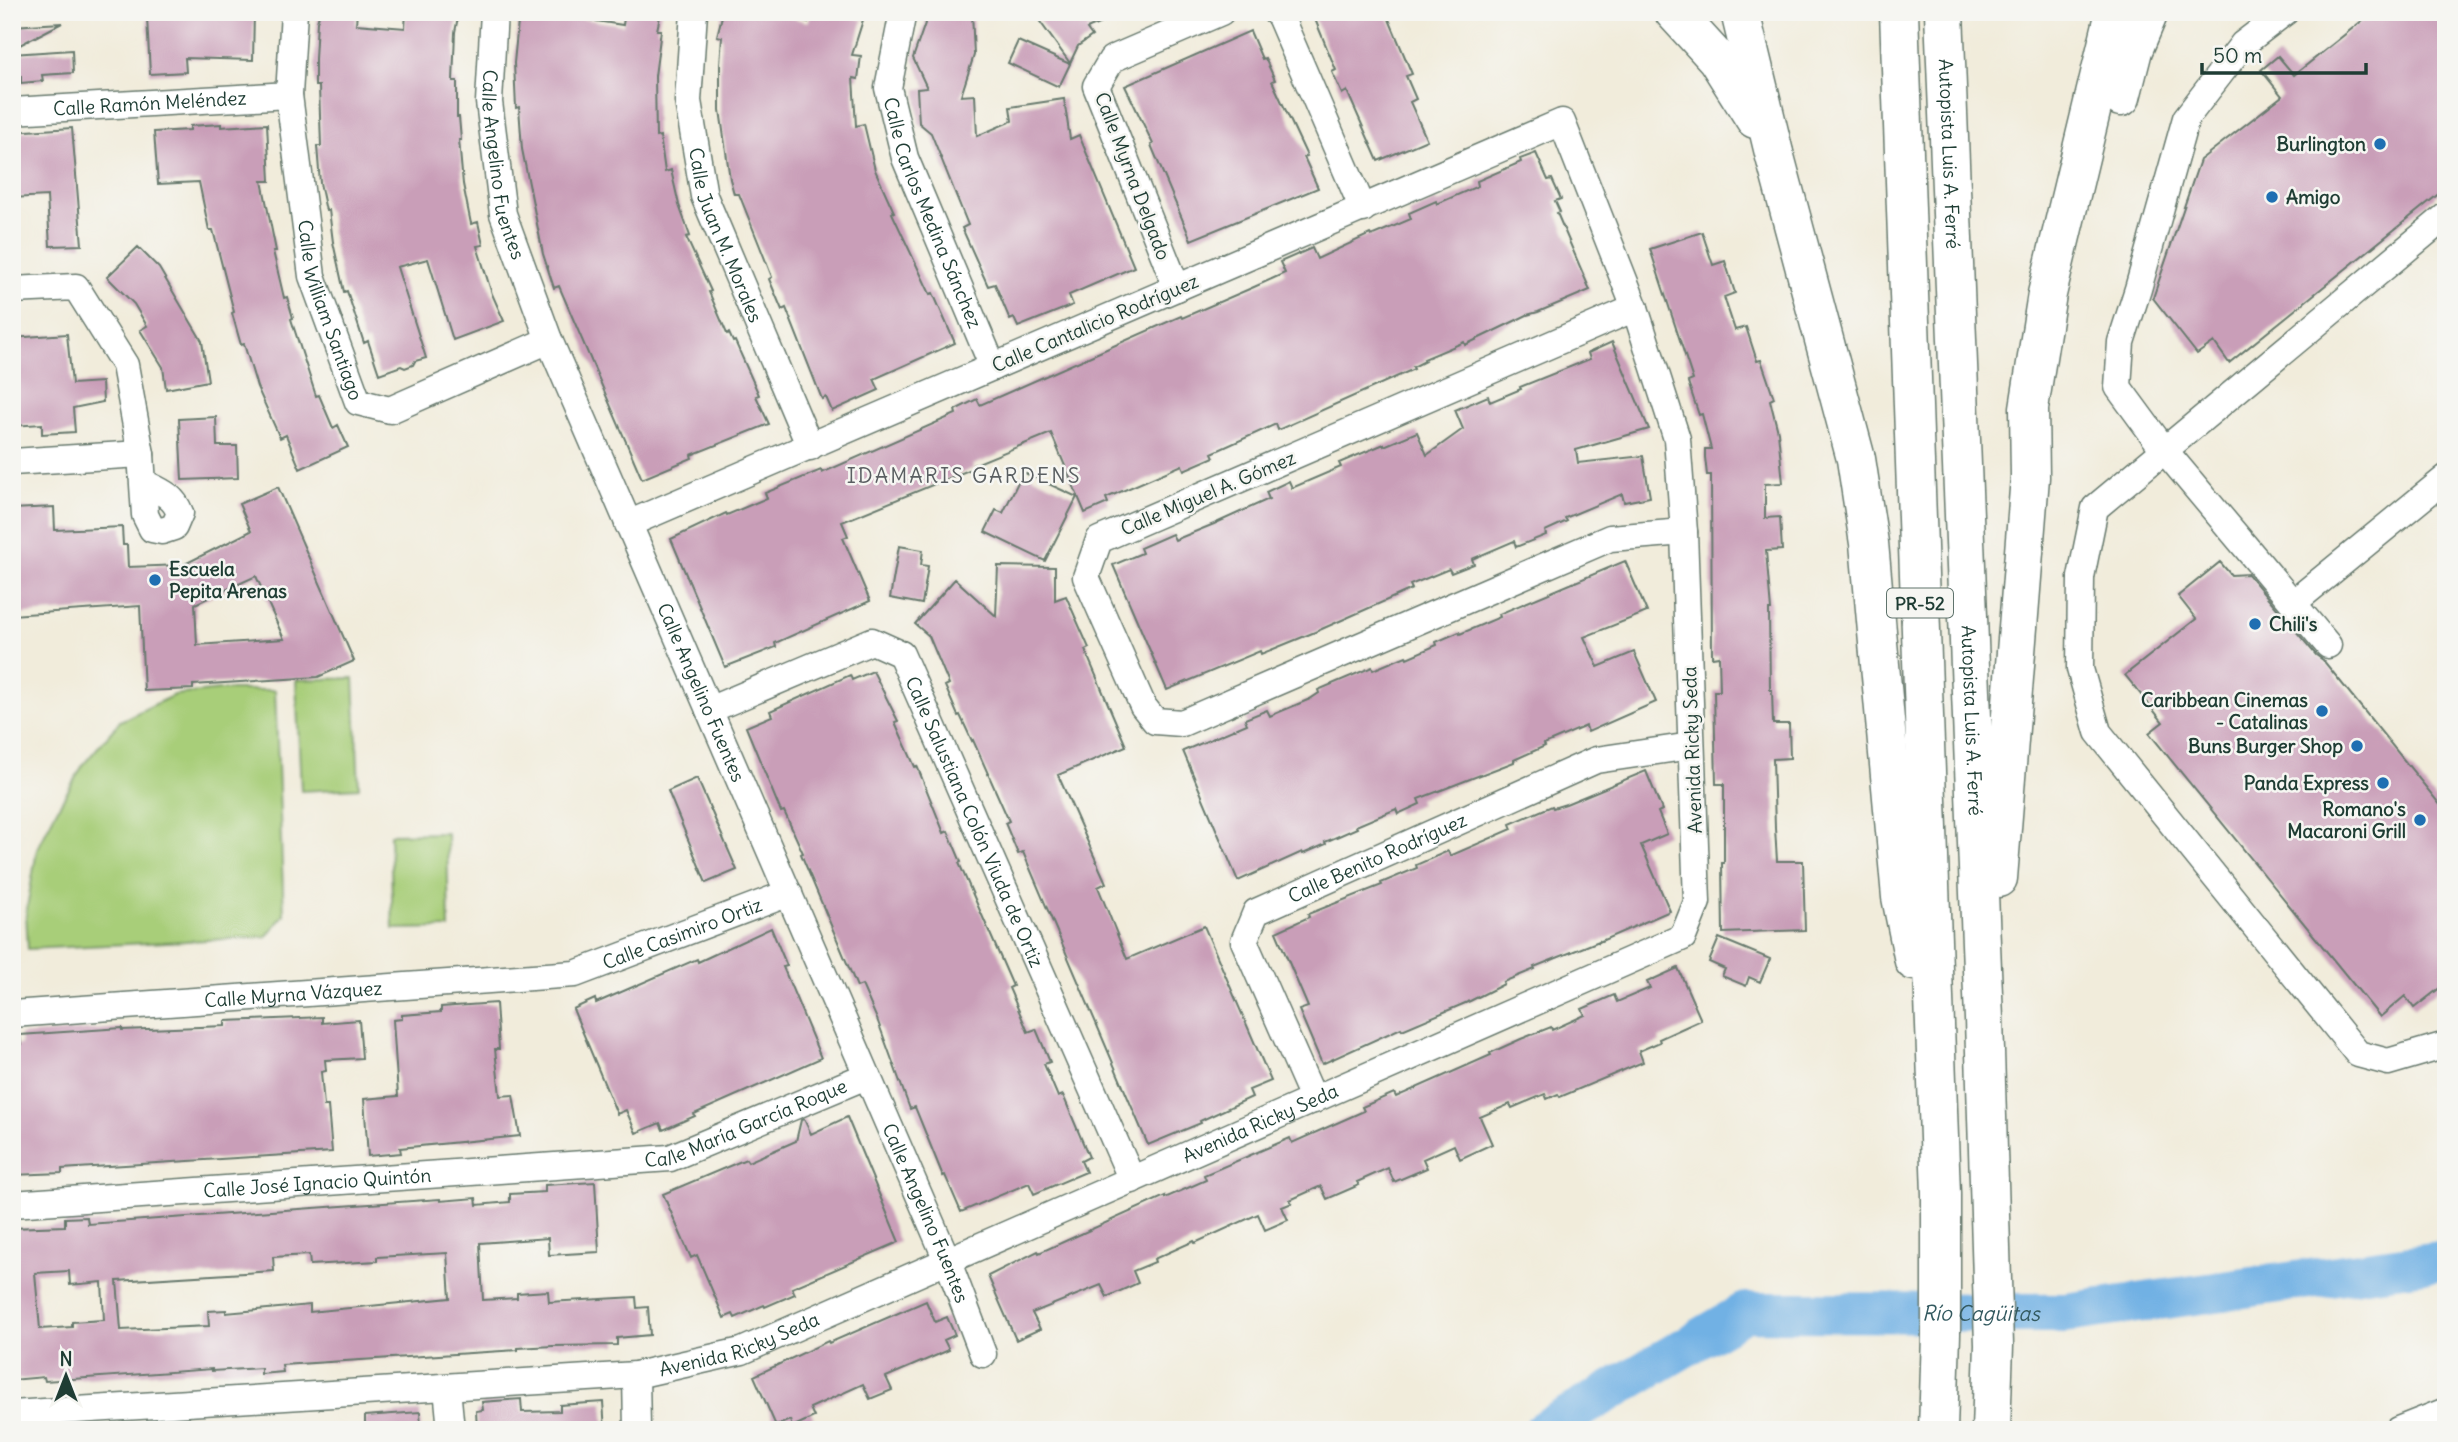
<svg xmlns="http://www.w3.org/2000/svg" width="2458" height="1442" font-family="Delius,sans-serif">
<style>
.green{fill:#a8ce79;stroke:#648656;stroke-width:2}
.lines{fill:none;stroke-linecap:round;stroke-linejoin:round}
.river{stroke:#71b1e4;stroke-width:40}
.building{fill:#c99eb8;fill-rule:evenodd}
.minor-casing{stroke:#687a6e;stroke-width:29}
.highway-casing{stroke:#687a6e;stroke-width:41}
.minor{stroke:#fff;stroke-width:26}
.highway{stroke:#fff;stroke-width:38}
.poi-dot{fill:#1f6fb2;stroke:#f6f6f2;stroke-width:2.5}
.labels{text-anchor:middle;dominant-baseline:central;stroke-width:5;stroke-linejoin:round;paint-order:stroke}
.shield{fill:#f6f6f2;stroke:#60746d;stroke-width:2}
.shield-label{font-size:18px;font-weight:bold;fill:#1f3d34}
.street-label{font-size:19px;fill:#1f3d34;stroke:#f6f6f2}
.poi-label{font-size:19px;font-weight:bold;fill:#1f3d34;stroke:#f6f6f2;text-anchor:end}
.neighbourhood-label{font-size:21px;letter-spacing:2px;fill:#5a5f62;stroke:#f6f6f2}
.water-label{font-size:21px;font-style:italic;fill:#345a60;stroke:#f6f6f2}
</style>
<rect width="100%" height="100%" fill="#f6f6f2"/>
<filter id="ink" filterUnits="userSpaceOnUse"><feTurbulence type="fractalNoise" baseFrequency=".0143" numOctaves="2"/><feDisplacementMap in="SourceGraphic" scale="14" xChannelSelector="R" yChannelSelector="G"/><feConvolveMatrix kernelMatrix="1 2 1 2 8 2 1 2 1" color-interpolation-filters="sRGB"/></filter>
<filter id="wash" filterUnits="userSpaceOnUse"><feTurbulence type="fractalNoise" baseFrequency=".00686" numOctaves="4" result="noise"/><feDisplacementMap in="SourceGraphic" scale="28" xChannelSelector="R" yChannelSelector="G"/><feGaussianBlur stdDeviation="1.57" result="paint"/><feColorMatrix in="noise" values="0 0 0 0 0 0 0 0 0 0 0 0 0 0 0 0 0 1.4 0 .05"/><feComposite in="paint" operator="in"/></filter>
<g filter="url(#wash)">
<rect width="100%" height="100%" fill="#f1ecdb"/>
<path class="green" d="M 354,678 L 359,788 L 301,791 L 296,680 Z
M 220,690 L 275,690 L 284,915 L 266,937 L 28,949 L 26,913 L 37,850 L 56,811 L 83,765 L 120,721 L 174,695 Z
M 447,833 L 449,928 L 393,929 L 390,834 Z"/>
<g class="lines">
<path class="river" id="s1" d="M 1544,1430 L 1745,1312 L 2065,1313 L 2446,1260"/>
</g>
<g id="blocks">
<path class="building" d="M 205,12 L 254,12 L 253,60 L 185,58 L 186,72 L 150,74 L 147,17 L 205,14 Z
M 320,12 L 357,12 L 356,24 L 405,28 L 406,12 L 459,12 L 455,32 L 453,81 L 457,81 L 457,117 L 459,117 L 461,140 L 459,140 L 463,184 L 471,224 L 478,222 L 483,245 L 477,246 L 492,294 L 504,321 L 453,340 L 428,259 L 397,267 L 426,358 L 415,361 L 413,365 L 405,368 L 401,366 L 379,374 L 368,341 L 364,343 L 347,291 L 344,292 L 333,242 L 329,210 L 326,211 L 320,183 L 317,146 L 321,146 L 319,86 L 315,86 L 315,59 L 317,22 Z
M 519,12 L 577,12 L 576,18 L 623,25 L 625,12 L 661,12 L 657,30 L 661,30 L 655,76 L 656,137 L 660,136 L 665,172 L 671,170 L 679,205 L 690,236 L 686,237 L 711,291 L 709,292 L 727,334 L 729,333 L 733,342 L 735,341 L 759,395 L 756,396 L 769,424 L 691,455 L 692,458 L 642,479 L 559,286 L 554,288 L 543,254 L 522,149 L 519,107 L 516,108 L 514,63 Z
M 723,12 L 768,12 L 808,22 L 810,12 L 835,12 L 863,20 L 852,55 L 861,56 L 858,79 L 853,78 L 856,126 L 864,124 L 875,170 L 894,212 L 892,213 L 930,294 L 933,293 L 955,343 L 874,379 L 879,390 L 832,411 L 826,397 L 822,399 L 786,308 L 782,310 L 769,279 L 772,277 L 759,244 L 739,194 L 734,194 L 730,179 L 720,110 L 720,64 L 722,37 L 717,36 Z
M 929,12 L 972,12 L 974,55 L 961,96 L 975,95 L 977,136 L 1012,121 L 1010,107 L 1064,99 L 1070,139 L 1079,135 L 1134,267 L 1069,295 L 1073,305 L 1018,327 L 1014,318 L 1010,320 L 995,284 L 988,286 L 962,228 L 968,225 L 931,133 L 919,123 L 917,89 L 927,88 L 913,58 Z
M 1033,12 L 1126,12 L 1087,29 L 1092,36 L 1078,46 L 1070,63 Z
M 1312,12 L 1386,12 L 1412,74 L 1406,76 L 1416,99 L 1410,102 L 1427,140 L 1378,161 L 1347,91 L 1342,94 L 1332,72 L 1336,70 Z
M 2373,12 L 2446,12 L 2446,188 L 2229,363 L 2214,342 L 2197,354 L 2153,298 L 2200,160 L 2282,96 L 2261,70 L 2278,56 L 2294,75 Z
M 62,23 L 12,49 L 12,26 Z
M 1250,31 L 1262,59 L 1265,58 L 1275,80 L 1272,81 L 1307,156 L 1304,157 L 1318,188 L 1191,240 L 1151,145 L 1153,144 L 1125,86 Z
M 1018,41 L 1070,64 L 1059,87 L 1008,63 Z
M 72,50 L 73,73 L 42,75 L 43,81 L 21,83 L 21,76 L 12,76 L 12,54 Z
M 221,124 L 221,127 L 267,124 L 270,181 L 262,181 L 276,251 L 273,251 L 284,298 L 287,297 L 293,318 L 291,319 L 316,396 L 319,395 L 333,428 L 338,425 L 348,447 L 300,469 L 286,435 L 280,438 L 257,387 L 244,344 L 241,345 L 232,313 L 234,312 L 213,230 L 209,230 L 199,182 L 158,184 L 154,132 L 190,130 L 190,126 Z
M 72,128 L 82,245 L 50,246 L 47,196 L 12,198 L 12,132 Z
M 1536,153 L 1548,180 L 1552,179 L 1561,199 L 1555,201 L 1560,212 L 1557,213 L 1590,290 L 1538,312 L 1527,315 L 1465,345 L 1464,342 L 1424,359 L 1425,361 L 1413,367 L 1414,369 L 1278,430 L 1276,424 L 1212,453 L 1214,457 L 1184,470 L 1182,465 L 1106,498 L 1108,503 L 1085,513 L 1051,433 L 973,465 L 974,468 L 842,522 L 848,536 L 843,538 L 870,601 L 775,643 L 776,647 L 725,667 L 671,539 L 726,513 L 727,515 L 767,498 L 765,493 L 821,470 L 822,473 L 956,414 L 955,410 L 977,399 L 980,405 L 1181,316 L 1182,318 L 1254,287 L 1285,273 L 1280,262 L 1312,248 L 1317,259 L 1370,234 L 1371,236 L 1411,219 L 1409,213 L 1436,201 L 1437,204 L 1478,186 L 1477,181 L 1521,162 L 1520,159 Z
M 1702,232 L 1713,265 L 1725,261 L 1735,293 L 1724,297 L 1735,330 L 1746,327 L 1757,361 L 1761,360 L 1774,398 L 1770,400 L 1778,432 L 1783,483 L 1765,484 L 1765,518 L 1780,517 L 1782,550 L 1766,551 L 1771,610 L 1769,610 L 1770,690 L 1772,690 L 1773,724 L 1789,724 L 1790,758 L 1773,759 L 1775,828 L 1777,861 L 1803,861 L 1805,930 L 1723,933 L 1722,863 L 1724,863 L 1724,784 L 1716,784 L 1714,691 L 1720,691 L 1719,656 L 1712,657 L 1711,475 L 1707,475 L 1705,457 L 1705,449 L 1711,449 L 1702,414 L 1699,415 L 1688,382 L 1693,380 L 1650,249 Z
M 138,247 L 159,268 L 202,341 L 208,381 L 166,389 L 163,367 L 140,330 L 147,326 L 134,304 L 107,277 Z
M 67,334 L 72,384 L 102,382 L 103,402 L 73,408 L 75,432 L 42,434 L 42,424 L 12,426 L 12,338 Z
M 1612,342 L 1649,429 L 1576,450 L 1578,463 L 1643,456 L 1650,497 L 1624,502 L 1622,494 L 1565,518 L 1567,521 L 1545,531 L 1546,535 L 1516,547 L 1514,541 L 1472,559 L 1474,564 L 1451,573 L 1449,569 L 1410,585 L 1412,589 L 1315,632 L 1261,654 L 1260,651 L 1167,690 L 1113,565 L 1142,553 L 1140,548 L 1172,534 L 1175,540 L 1214,524 L 1269,499 L 1266,492 L 1289,481 L 1292,488 L 1341,467 L 1339,463 L 1384,444 L 1384,446 L 1417,432 L 1427,455 L 1463,429 L 1455,410 L 1488,396 L 1490,402 L 1521,389 L 1520,387 L 1590,359 L 1588,353 Z
M 216,417 L 217,446 L 237,446 L 238,478 L 182,480 L 179,419 Z
M 1023,472 L 1077,497 L 1045,561 L 985,532 L 996,510 L 1003,513 Z
M 278,487 L 354,661 L 318,677 L 193,685 L 193,689 L 144,691 L 140,606 L 12,615 L 12,509 L 54,507 L 55,530 L 122,527 L 123,545 L 127,545 L 128,567 L 183,565 L 251,531 L 239,504 ZM 256,576 L 284,639 L 197,645 L 195,604 Z
M 899,546 L 923,550 L 921,565 L 928,566 L 922,604 L 890,598 Z
M 1625,561 L 1647,612 L 1584,637 L 1598,667 L 1634,652 L 1656,702 L 1588,732 L 1586,726 L 1544,744 L 1545,746 L 1514,760 L 1514,762 L 1418,799 L 1420,804 L 1398,814 L 1396,809 L 1356,826 L 1357,828 L 1325,842 L 1326,844 L 1303,854 L 1302,852 L 1238,881 L 1183,751 L 1247,724 L 1245,719 L 1267,710 L 1270,716 L 1310,699 L 1319,693 L 1318,690 L 1372,667 L 1373,670 L 1406,656 L 1407,658 L 1437,645 L 1436,642 L 1459,632 L 1460,634 L 1500,617 L 1499,614 Z
M 2220,562 L 2231,575 L 2248,574 L 2316,655 L 2323,660 L 2446,812 L 2446,983 L 2414,1008 L 2405,996 L 2380,1017 L 2149,733 L 2163,722 L 2125,675 L 2196,619 L 2178,596 Z
M 998,566 L 1055,567 L 1055,600 L 1066,596 L 1089,648 L 1085,650 L 1126,746 L 1058,775 L 1106,883 L 1098,887 L 1127,959 L 1204,926 L 1271,1081 L 1249,1090 L 1252,1097 L 1200,1121 L 1201,1123 L 1148,1145 L 1023,852 L 1018,854 L 1005,823 L 1009,821 L 973,740 L 972,741 L 960,715 L 958,716 L 945,686 L 949,684 L 929,636 L 915,624 L 955,579 L 996,616 Z
M 873,671 L 898,721 L 895,722 L 915,767 L 917,766 L 944,833 L 948,831 L 961,862 L 959,863 L 1003,963 L 1013,986 L 1009,988 L 1028,1032 L 1036,1029 L 1050,1062 L 1044,1064 L 1058,1097 L 1063,1095 L 1089,1157 L 1081,1161 L 1086,1172 L 1034,1194 L 1029,1183 L 961,1212 L 945,1175 L 943,1176 L 915,1107 L 910,1109 L 877,1019 L 862,985 L 857,987 L 801,854 L 803,853 L 784,811 L 781,812 L 746,727 L 772,716 L 770,711 L 850,675 L 852,680 Z
M 1646,771 L 1662,810 L 1658,812 L 1667,834 L 1641,845 L 1670,911 L 1599,942 L 1599,941 L 1534,967 L 1535,969 L 1503,982 L 1504,984 L 1470,1001 L 1402,1030 L 1401,1028 L 1322,1064 L 1299,1010 L 1308,1007 L 1276,932 L 1309,917 L 1308,914 L 1382,885 L 1381,883 L 1417,868 L 1416,865 L 1448,851 L 1450,856 L 1512,829 L 1510,824 L 1552,806 L 1553,808 L 1566,804 Z
M 697,778 L 737,870 L 706,883 L 668,791 Z
M 771,928 L 787,966 L 783,967 L 821,1058 L 694,1114 L 695,1116 L 663,1130 L 660,1123 L 636,1133 L 626,1110 L 617,1114 L 573,1009 L 595,999 L 596,1003 L 697,959 L 698,962 Z
M 1719,938 L 1770,959 L 1760,982 L 1749,977 L 1746,986 L 1722,976 L 1725,969 L 1709,962 Z
M 1678,968 L 1701,1020 L 1659,1039 L 1660,1042 L 1639,1051 L 1643,1062 L 1560,1097 L 1558,1094 L 1547,1099 L 1545,1094 L 1512,1108 L 1510,1104 L 1480,1117 L 1492,1144 L 1460,1159 L 1454,1145 L 1423,1159 L 1427,1168 L 1394,1182 L 1388,1168 L 1357,1182 L 1359,1185 L 1327,1199 L 1321,1186 L 1290,1200 L 1292,1203 L 1282,1207 L 1288,1220 L 1265,1230 L 1258,1214 L 1195,1243 L 1194,1241 L 1154,1259 L 1155,1262 L 1133,1271 L 1138,1283 L 1107,1297 L 1101,1285 L 1032,1313 L 1040,1329 L 1016,1340 L 988,1276 L 1038,1251 L 1039,1253 L 1165,1196 L 1165,1198 L 1206,1180 L 1204,1175 L 1290,1138 L 1292,1143 L 1364,1111 L 1362,1107 L 1394,1093 L 1396,1097 L 1491,1055 L 1490,1053 L 1521,1039 L 1551,1027 L 1552,1030 L 1585,1015 L 1582,1009 L 1614,995 L 1617,1002 L 1650,988 L 1647,982 Z
M 496,1003 L 499,1049 L 495,1049 L 500,1096 L 513,1095 L 520,1136 L 400,1148 L 401,1153 L 368,1156 L 364,1099 L 398,1096 L 393,1020 L 402,1019 L 402,1015 L 441,1012 L 441,1007 Z
M 322,1017 L 322,1023 L 359,1020 L 362,1058 L 325,1060 L 326,1071 L 321,1072 L 324,1106 L 328,1106 L 332,1152 L 93,1167 L 62,1169 L 62,1173 L 12,1175 L 12,1045 L 21,1045 L 20,1035 L 122,1028 L 122,1030 L 225,1026 L 225,1021 Z
M 847,1117 L 899,1242 L 792,1288 L 795,1294 L 765,1307 L 764,1305 L 735,1318 L 733,1314 L 724,1318 L 697,1255 L 691,1258 L 663,1194 L 746,1159 L 748,1162 L 796,1141 L 801,1120 L 804,1119 L 811,1134 Z
M 595,1182 L 599,1252 L 549,1255 L 548,1238 L 480,1243 L 483,1300 L 517,1298 L 517,1293 L 548,1291 L 549,1302 L 636,1297 L 637,1308 L 648,1307 L 650,1335 L 617,1338 L 617,1345 L 553,1346 L 518,1348 L 518,1350 L 282,1365 L 283,1372 L 261,1374 L 261,1368 L 212,1371 L 212,1369 L 45,1381 L 44,1377 L 12,1380 L 12,1228 L 65,1226 L 65,1218 L 87,1217 L 88,1224 L 440,1199 L 440,1201 L 476,1198 L 477,1205 L 510,1202 L 510,1194 L 545,1192 L 545,1185 ZM 447,1253 L 450,1298 L 310,1312 L 310,1305 L 226,1313 L 226,1310 L 208,1311 L 209,1326 L 121,1330 L 117,1281 L 274,1271 L 273,1257 L 309,1255 L 310,1265 L 377,1261 L 377,1257 ZM 69,1271 L 70,1285 L 102,1282 L 104,1320 L 72,1322 L 72,1327 L 40,1329 L 35,1273 Z
M 926,1301 L 935,1322 L 947,1317 L 955,1335 L 944,1340 L 949,1350 L 886,1377 L 892,1390 L 870,1399 L 863,1384 L 810,1408 L 814,1417 L 792,1427 L 790,1420 L 776,1426 L 754,1376 L 828,1341 L 829,1343 Z
M 521,1399 L 522,1412 L 560,1411 L 560,1405 L 603,1402 L 605,1430 L 477,1430 L 476,1411 L 483,1410 L 482,1402 Z
M 420,1412 L 421,1430 L 365,1430 L 365,1416 Z"/>
</g>
</g>
<g filter="url(#ink)">
<use href="#blocks" fill-opacity="0" stroke="#687a6e" stroke-width="2"/>
<g class="lines">
<g class="minor-casing">
<g id="minor">
<path id="s2" d="M 294,12 L 289,95 L 312,276 L 358,402 L 390,410 L 549,340"/>
<path id="s3" d="M 494,12 L 489,102 L 503,214 L 549,340 L 948,1262 L 983,1354"/>
<path id="s4" d="M 694,12 L 688,101 L 704,196 L 810,447"/>
<path id="s5" d="M 903,12 L 888,88 L 905,158 L 993,367"/>
<path d="M 1275,12 L 1279,14 L 1363,209"/>
<path d="M 2285,12 L 2243,44 L 2186,118 L 2138,289 L 2121,342 L 2118,387 L 2165,451 L 2328,645"/>
<path id="s6" d="M 12,111 L 289,95"/>
<path d="M 2446,216 L 2095,508 L 2081,577 L 2080,669 L 2098,732 L 2358,1054 L 2388,1062 L 2446,1045"/>
<path d="M 1177,288 L 1096,86 L 1112,59 L 1221,12"/>
<path d="M 12,290 L 76,287 L 125,365 L 141,454 L 145,515 L 152,529 L 162,531 L 174,527 L 180,513 C 173,495 160,491 144,483"/>
<path d="M 1635,308 L 1099,540 L 1086,577 L 1143,706 L 1155,721 L 1182,723 L 1610,538 L 1684,532"/>
<path d="M 12,462 L 141,454"/>
<path d="M 2293,603 L 2446,478"/>
<path id="s7" d="M 709,710 L 872,641 L 901,654 L 1132,1180"/>
<path id="s8" d="M 12,1014 L 575,974 L 789,893"/>
<path id="s9" d="M 1314,1100 L 1244,941 L 1256,912 L 1596,760 L 1691,746"/>
<path id="s10" d="M 12,1204 L 670,1158 L 866,1076"/>
<path d="M 636,1375 L 637,1430"/>
<path d="M 447,1388 L 451,1430"/>
<path id="s11" d="M 12,1414 L 636,1375 L 742,1351 L 1683,937 L 1697,902 L 1684,532 L 1677,439 L 1635,308 L 1562,122 L 628,524"/>
<path d="M 2398,1430 L 2446,1411"/>
</g>
</g>
<g class="highway-casing">
<g id="highway">
<path d="M 1674,12 L 1717,59 L 1755,119"/>
<path d="M 1740,12 L 1774,153 L 1856,459 L 1869,543 L 1901,897 L 1914,961"/>
<path d="M 1899,12 L 1941,1194 L 1941,1334 L 1938,1430"/>
<path id="s12" d="M 1944,12 L 1984,1019 L 1994,1345 L 1991,1430"/>
<path d="M 2121,97 L 2133,50 L 2149,12"/>
<path d="M 1998,878 L 2030,477 L 2029,408 L 2047,294 L 2115,12"/>
</g>
</g>
<use href="#minor" class="minor"/>
<use href="#highway" class="highway"/>
</g>
</g>
<g class="poi-dot">
<circle cx="2380" cy="144" r="7"/>
<circle cx="2272" cy="197" r="7"/>
<circle cx="155" cy="580" r="7"/>
<circle cx="2255" cy="624" r="7"/>
<circle cx="2322" cy="711" r="7"/>
<circle cx="2357" cy="746" r="7"/>
<circle cx="2383" cy="783" r="7"/>
<circle cx="2420" cy="820" r="7"/>
</g>
<g class="labels">
<rect class="shield" x="1887" y="588.5" width="66" height="29" rx="5"/>
<g class="shield-label">
<text x="1920" y="603">PR-52</text>
</g>
<g class="street-label">
<text stroke="none"><textPath href="#s6" startOffset="138">Calle Ramón Meléndez</textPath></text>
<text stroke="none"><textPath href="#s12" startOffset="142">Autopista Luis A. Ferré</textPath></text>
<text stroke="none"><textPath href="#s3" startOffset="154">Calle Angelino Fuentes</textPath></text>
<text transform="translate(1133 176) rotate(69)">Calle Myrna Delgado</text>
<text stroke="none"><textPath href="#s5" startOffset="210">Calle Carlos Medina Sánchez</textPath></text>
<text stroke="none"><textPath href="#s4" startOffset="229">Calle Juan M. Morales</textPath></text>
<text stroke="none"><textPath href="#s2" startOffset="303">Calle William Santiago</textPath></text>
<text transform="translate(1095 323) rotate(-23)">Calle Cantalicio Rodríguez</text>
<text transform="translate(1208 493) rotate(-23)">Calle Miguel A. Gómez</text>
<text stroke="none"><textPath href="#s3" startOffset="721">Calle Angelino Fuentes</textPath></text>
<text stroke="none"><textPath href="#s12" startOffset="709">Autopista Luis A. Ferré</textPath></text>
<text transform="translate(1692 750) rotate(-92)">Avenida Ricky Seda</text>
<text stroke="none"><textPath href="#s7" startOffset="392">Calle Salustiana Colón Viuda de Ortiz</textPath></text>
<text stroke="none"><textPath href="#s9" startOffset="338">Calle Benito Rodríguez</textPath></text>
<text stroke="none"><textPath href="#s8" startOffset="679">Calle Casimiro Ortiz</textPath></text>
<text stroke="none"><textPath href="#s8" startOffset="282">Calle Myrna Vázquez</textPath></text>
<text stroke="none"><textPath href="#s10" startOffset="742">Calle María García Roque</textPath></text>
<text stroke="none"><textPath href="#s11" startOffset="1300">Avenida Ricky Seda</textPath></text>
<text stroke="none"><textPath href="#s10" startOffset="306">Calle José Ignacio Quintón</textPath></text>
<text stroke="none"><textPath href="#s3" startOffset="1288">Calle Angelino Fuentes</textPath></text>
<text stroke="none"><textPath href="#s11" startOffset="733">Avenida Ricky Seda</textPath></text>
</g>
<g class="poi-label">
<text x="2366" y="144">Burlington</text>
<text x="2286" y="197" text-anchor="start">Amigo</text>
<text x="169" y="569" text-anchor="start">Escuela<tspan x="169" dy="22">Pepita Arenas</tspan></text>
<text x="2269" y="624" text-anchor="start">Chili's</text>
<text x="2308" y="700">Caribbean Cinemas<tspan x="2308" dy="22">- Catalinas</tspan></text>
<text x="2343" y="746">Buns Burger Shop</text>
<text x="2369" y="783">Panda Express</text>
<text x="2406" y="809">Romano's<tspan x="2406" dy="22">Macaroni Grill</tspan></text>
</g>
<g class="neighbourhood-label">
<text x="964" y="475">IDAMARIS GARDENS</text>
</g>
<g class="water-label">
<text stroke="none"><textPath href="#s1" startOffset="469">Río Cagüitas</textPath></text>
</g>
</g>
<rect width="2458" height="1442" fill="none" stroke="#f6f6f2" stroke-width="42"/>
<g transform="translate(66 1376)" stroke="#f6f6f2" stroke-width="5" paint-order="stroke">
<path d="M0-5L12 26L0 18L-12 26Z" fill="#1f3d34"/>
<text y="-10" font-size="19" font-weight="bold" text-anchor="middle" fill="#1f3d34">N</text>
</g>
<path d="M2202 63v10h164v-10" fill="none" stroke="#1f3d34" stroke-width="3.5"/>
<text x="2213" y="63" font-size="21" fill="#1f3d34" stroke="#f6f6f2" stroke-width="5" paint-order="stroke">50 m</text>
</svg>
